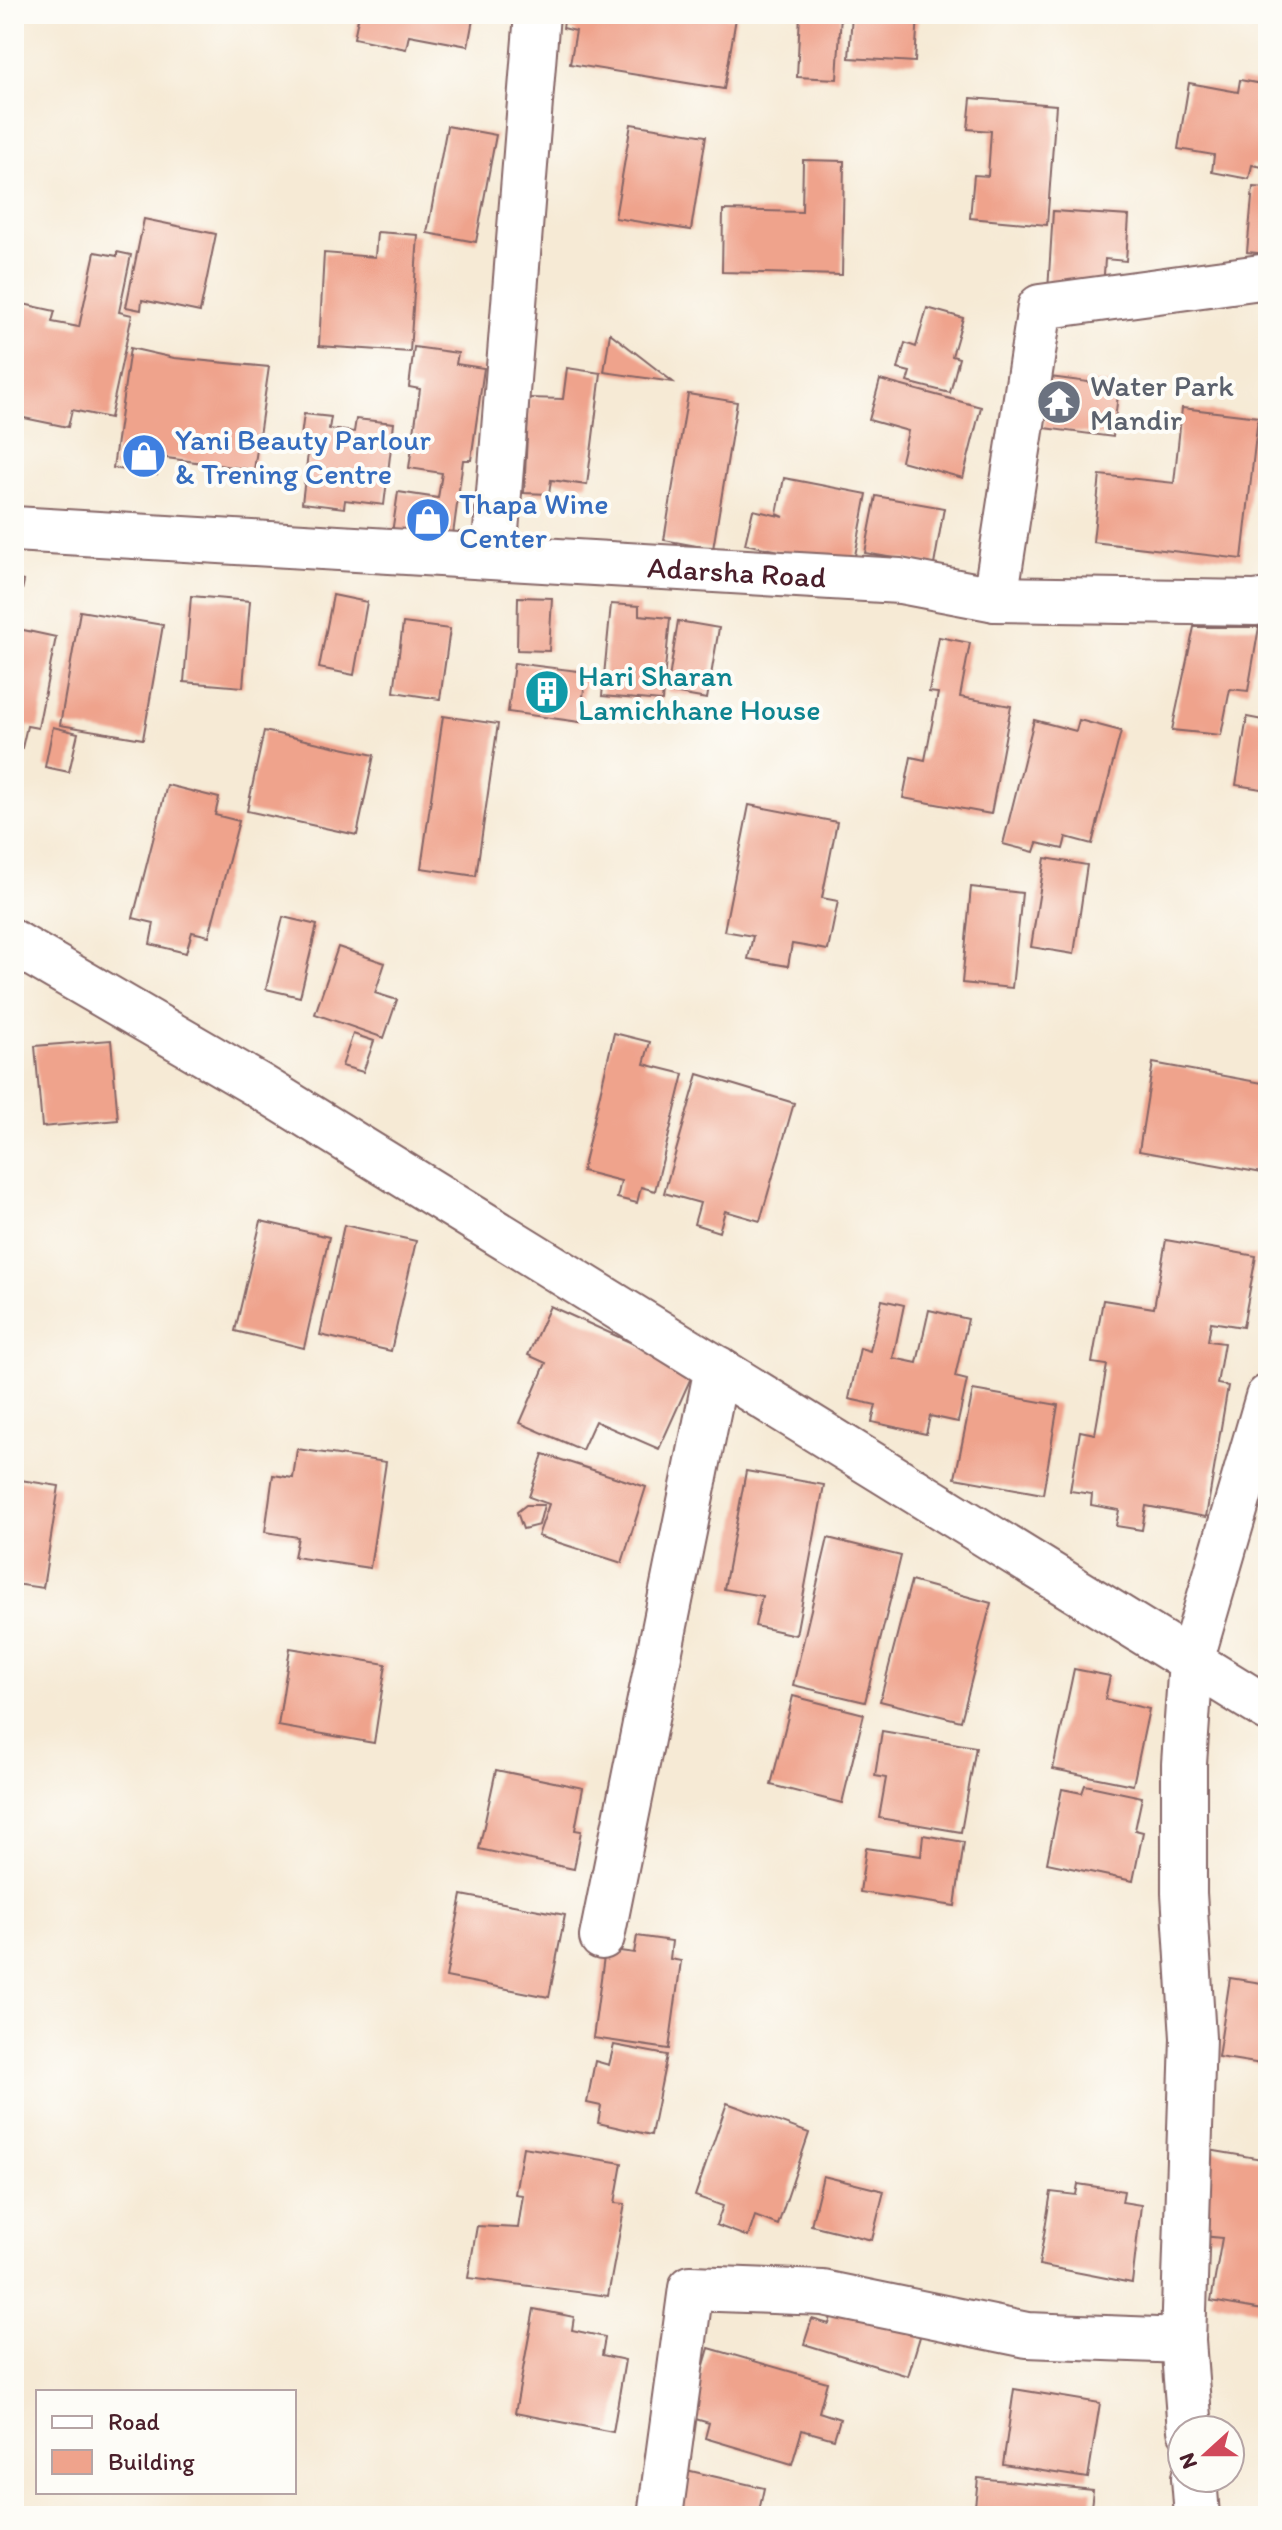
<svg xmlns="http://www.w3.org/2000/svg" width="1282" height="2530" font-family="Itim,sans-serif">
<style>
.building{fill:#efa38c}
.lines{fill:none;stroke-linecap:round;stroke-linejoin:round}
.minor-casing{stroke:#866666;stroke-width:48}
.major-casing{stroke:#866666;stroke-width:48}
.minor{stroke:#fff;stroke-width:44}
.major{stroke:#fff;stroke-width:44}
.labels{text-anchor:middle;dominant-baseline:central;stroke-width:8;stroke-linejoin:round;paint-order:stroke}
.worship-label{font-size:30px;fill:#5b616d;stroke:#fdfcf7;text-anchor:start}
.shop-label{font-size:30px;fill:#366cbe;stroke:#fdfcf7;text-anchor:start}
.street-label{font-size:30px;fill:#4a1f2b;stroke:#fdfcf7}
.culture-label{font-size:30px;fill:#0d838f;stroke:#fdfcf7;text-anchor:start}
</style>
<rect width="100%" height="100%" fill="#fdfcf7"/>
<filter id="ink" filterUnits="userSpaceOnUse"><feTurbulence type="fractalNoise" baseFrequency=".0125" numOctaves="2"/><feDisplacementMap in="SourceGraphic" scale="16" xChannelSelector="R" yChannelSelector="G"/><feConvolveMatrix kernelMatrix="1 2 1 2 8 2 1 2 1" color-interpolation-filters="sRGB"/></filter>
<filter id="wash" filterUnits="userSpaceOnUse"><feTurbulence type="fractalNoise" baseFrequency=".006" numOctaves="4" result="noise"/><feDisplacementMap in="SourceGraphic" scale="32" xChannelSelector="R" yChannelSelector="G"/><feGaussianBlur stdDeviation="1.8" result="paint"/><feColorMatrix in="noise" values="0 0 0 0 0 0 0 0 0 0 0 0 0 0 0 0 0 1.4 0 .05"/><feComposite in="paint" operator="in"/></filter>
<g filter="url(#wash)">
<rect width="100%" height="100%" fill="#f6ead5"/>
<g id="blocks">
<path class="building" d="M 359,14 L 474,14 L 468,46 L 409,35 L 406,49 L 354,38 Z
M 565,14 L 709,14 L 736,18 L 724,89 L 570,64 L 576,31 L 563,28 Z
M 800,14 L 841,14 L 837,79 L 797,77 Z
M 852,14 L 918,14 L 915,62 L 849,58 Z
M 1240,80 L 1268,85 L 1268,168 L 1252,165 L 1249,179 L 1212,172 L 1214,155 L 1178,149 L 1189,83 L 1238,92 Z
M 971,98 L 1056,105 L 1047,225 L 970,218 L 974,175 L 988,176 L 991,131 L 968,129 Z
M 631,124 L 706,136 L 691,230 L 615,218 Z
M 447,126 L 496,135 L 476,242 L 427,233 Z
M 803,160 L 844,161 L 842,275 L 722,272 L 723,210 L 802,212 Z
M 1253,187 L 1268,188 L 1268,254 L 1247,252 Z
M 1053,211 L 1129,216 L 1126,261 L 1105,259 L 1103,289 L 1048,291 Z
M 144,219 L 216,234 L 200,312 L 142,300 L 141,310 L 126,307 Z
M 377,232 L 418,235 L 410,352 L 319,346 L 324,253 L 375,257 Z
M 95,252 L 117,256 L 117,252 L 131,255 L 119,312 L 132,315 L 110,418 L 72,410 L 68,427 L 14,416 L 14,302 L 55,311 L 52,322 L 79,327 Z
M 927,308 L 963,318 L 952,356 L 959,358 L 950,393 L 907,382 L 910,372 L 898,369 L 905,343 L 916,347 Z
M 610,333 L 673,382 L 604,372 Z
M 414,347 L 458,353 L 456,364 L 484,368 L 471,460 L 463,460 L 452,542 L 392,533 L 398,492 L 438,498 L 442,473 L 409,468 L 420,389 L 409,387 Z
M 130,348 L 174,358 L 269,367 L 254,470 L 159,457 L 157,475 L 113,468 Z
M 567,368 L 601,373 L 587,485 L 551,480 L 549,494 L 524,493 L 529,398 L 563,399 Z
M 1050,377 L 1119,386 L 1113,437 L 1044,428 Z
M 880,380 L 981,407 L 963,478 L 901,461 L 908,431 L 869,420 Z
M 688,394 L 737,402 L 713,549 L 664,540 Z
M 1182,408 L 1258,417 L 1242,559 L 1093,542 L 1100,475 L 1174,483 Z
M 304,414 L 331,417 L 329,429 L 354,432 L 356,419 L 394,423 L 384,505 L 345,500 L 344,508 L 302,503 L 309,445 L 300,444 Z
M 784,478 L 867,494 L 853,566 L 745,544 L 753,510 L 784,517 L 777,514 Z
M 876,496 L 944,508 L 934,565 L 865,553 Z
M 14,579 L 24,581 L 15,623 L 14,623 Z
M 333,595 L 367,602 L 354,675 L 319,668 Z
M 191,596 L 250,601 L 243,687 L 184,682 Z
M 518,597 L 552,598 L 549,651 L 517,650 Z
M 611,604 L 639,606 L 639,615 L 670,618 L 662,701 L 602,696 Z
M 80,611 L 163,625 L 143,739 L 60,725 Z
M 678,621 L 719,628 L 707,699 L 667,692 Z
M 403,623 L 450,629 L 440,699 L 394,692 Z
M 1194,627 L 1259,627 L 1248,691 L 1230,689 L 1221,735 L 1172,730 Z
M 14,628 L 56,637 L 38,728 L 27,726 L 22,748 L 14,747 Z
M 939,637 L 970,643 L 960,697 L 1011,706 L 991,814 L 903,798 L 911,757 L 925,760 L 938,693 L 929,692 Z
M 514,663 L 586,672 L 580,722 L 508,712 Z
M 443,716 L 498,724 L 476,876 L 421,868 Z
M 1247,717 L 1268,721 L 1268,790 L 1236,785 Z
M 1034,720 L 1076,731 L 1079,720 L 1121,731 L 1092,844 L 1066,837 L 1063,849 L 1037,843 L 1034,852 L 1003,844 Z
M 53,727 L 78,733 L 69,772 L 45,767 Z
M 264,731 L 374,755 L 357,835 L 247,811 Z
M 167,785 L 219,798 L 215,815 L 239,821 L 209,936 L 192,932 L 186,953 L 150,944 L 154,923 L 133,918 Z
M 749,805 L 837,822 L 822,898 L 838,901 L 828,950 L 792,944 L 788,966 L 748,959 L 753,936 L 724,931 Z
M 1045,858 L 1087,865 L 1074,954 L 1031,947 Z
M 971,887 L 1022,893 L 1012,988 L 962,983 Z
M 283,917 L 317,925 L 300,997 L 266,989 Z
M 338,947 L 385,963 L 375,993 L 397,1000 L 384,1038 L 315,1014 Z
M 614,1033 L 650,1042 L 644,1064 L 684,1074 L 655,1191 L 641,1187 L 637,1203 L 617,1198 L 621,1181 L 582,1171 Z
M 353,1034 L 374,1041 L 363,1072 L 342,1066 Z
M 111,1040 L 118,1120 L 42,1127 L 35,1046 Z
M 1153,1063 L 1268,1084 L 1268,1174 L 1139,1151 Z
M 698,1074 L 794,1103 L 760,1221 L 725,1211 L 719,1232 L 694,1224 L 700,1203 L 664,1193 Z
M 261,1221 L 329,1237 L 304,1348 L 235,1331 Z
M 344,1225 L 416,1241 L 391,1351 L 320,1335 Z
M 1166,1240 L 1256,1256 L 1243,1327 L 1211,1322 L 1208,1341 L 1224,1343 L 1217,1384 L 1228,1386 L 1206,1517 L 1146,1506 L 1142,1530 L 1116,1526 L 1119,1510 L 1091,1505 L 1092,1494 L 1070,1491 L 1080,1431 L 1095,1434 L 1107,1365 L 1092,1363 L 1103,1300 L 1154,1308 Z
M 882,1300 L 904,1305 L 893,1358 L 917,1363 L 929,1310 L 968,1319 L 955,1377 L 967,1380 L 958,1422 L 930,1416 L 926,1434 L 872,1422 L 876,1405 L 849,1399 L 860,1348 L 870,1351 Z
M 550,1306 L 694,1371 L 659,1449 L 595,1421 L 582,1450 L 520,1423 L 546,1363 L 528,1355 Z
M 973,1390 L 1058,1405 L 1043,1494 L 955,1478 Z
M 297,1449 L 386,1462 L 370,1568 L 294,1557 L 298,1537 L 265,1532 L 273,1475 L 293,1478 Z
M 543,1454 L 646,1487 L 622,1563 L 538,1536 L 549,1504 L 529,1497 Z
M 746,1471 L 824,1485 L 796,1635 L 755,1626 L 762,1596 L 724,1589 Z
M 14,1479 L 59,1486 L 43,1588 L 14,1584 Z
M 526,1505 L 544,1505 L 539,1525 L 523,1529 L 517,1512 Z
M 828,1538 L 901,1556 L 865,1702 L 793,1685 Z
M 911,1581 L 991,1603 L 961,1721 L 880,1701 Z
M 290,1648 L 386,1664 L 374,1743 L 278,1726 Z
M 1074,1669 L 1110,1676 L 1105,1699 L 1149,1709 L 1133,1785 L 1053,1769 Z
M 793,1696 L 864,1714 L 842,1803 L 771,1785 Z
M 882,1731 L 976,1747 L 961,1832 L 879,1818 L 886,1778 L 875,1776 Z
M 496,1770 L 583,1788 L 575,1830 L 581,1831 L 574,1869 L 479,1849 Z
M 1085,1785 L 1142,1797 L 1135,1830 L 1143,1832 L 1133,1881 L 1047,1863 L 1062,1789 L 1082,1793 Z
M 923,1835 L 964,1842 L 955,1906 L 860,1892 L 866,1848 L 921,1856 Z
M 462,1895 L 565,1915 L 549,1997 L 446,1977 Z
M 637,1936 L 672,1941 L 670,1959 L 681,1961 L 669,2049 L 593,2038 L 605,1949 L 634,1953 Z
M 1230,1978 L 1268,1984 L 1268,2065 L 1218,2057 Z
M 614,2045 L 667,2055 L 651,2135 L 598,2123 L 601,2106 L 587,2103 L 595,2061 L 609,2065 Z
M 727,2103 L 809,2133 L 778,2225 L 755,2216 L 748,2237 L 716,2225 L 723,2206 L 695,2196 Z
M 523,2147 L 622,2163 L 615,2203 L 625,2204 L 608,2296 L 468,2278 L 477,2226 L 518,2228 L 523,2195 L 515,2194 Z
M 1203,2149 L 1268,2160 L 1268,2311 L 1211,2301 L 1222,2238 L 1192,2235 Z
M 823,2176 L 884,2191 L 872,2240 L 811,2225 Z
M 1078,2184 L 1124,2191 L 1122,2202 L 1141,2205 L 1132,2283 L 1039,2265 L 1051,2192 L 1076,2195 Z
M 843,2277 L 930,2304 L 908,2376 L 804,2344 L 812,2319 L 829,2324 Z
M 534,2309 L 574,2317 L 572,2330 L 605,2337 L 602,2355 L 625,2360 L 613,2432 L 515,2413 Z
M 709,2348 L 827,2382 L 819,2412 L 840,2419 L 834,2439 L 802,2430 L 792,2464 L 705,2438 L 709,2423 L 689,2417 Z
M 1014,2389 L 1100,2403 L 1088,2478 L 1003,2465 Z
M 682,2469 L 764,2488 L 758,2516 L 671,2516 Z
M 978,2478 L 1093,2490 L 1090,2516 L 974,2516 Z"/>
</g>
</g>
<g filter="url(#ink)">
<use href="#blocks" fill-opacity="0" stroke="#866666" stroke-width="2"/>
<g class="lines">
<g class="minor-casing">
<path id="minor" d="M 494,556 L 537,14
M 995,599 L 1040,307 L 1268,276
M 14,943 L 258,1085 L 1268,1709
M 602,1937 L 717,1368
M 1190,2430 L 1183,2341 L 1193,2038 L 1184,1893 L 1184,1764 L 1191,1661 L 1268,1397
M 1194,2478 L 1197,2516
M 660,2516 L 691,2288 L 823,2293 L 1027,2335 L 1183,2341"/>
</g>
<g class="major-casing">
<g id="major">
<path id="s1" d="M 14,529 L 900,581 L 995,599 L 1255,603 L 1268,601"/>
</g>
</g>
<use href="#minor" class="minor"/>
<use href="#major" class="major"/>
</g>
</g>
<defs>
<g id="temple-disc" transform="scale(2.3)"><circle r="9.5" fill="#6b7280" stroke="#fdfcf7"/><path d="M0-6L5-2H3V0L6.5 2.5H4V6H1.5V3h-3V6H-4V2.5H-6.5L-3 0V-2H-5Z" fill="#fff"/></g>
<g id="shop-disc" transform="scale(2.3)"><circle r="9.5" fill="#3f7fe0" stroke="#fdfcf7"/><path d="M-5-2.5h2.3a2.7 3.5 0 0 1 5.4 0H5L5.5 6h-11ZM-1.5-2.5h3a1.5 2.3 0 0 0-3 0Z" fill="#fff"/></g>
<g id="building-disc" transform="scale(2.3)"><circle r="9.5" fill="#0f9aa8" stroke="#fdfcf7"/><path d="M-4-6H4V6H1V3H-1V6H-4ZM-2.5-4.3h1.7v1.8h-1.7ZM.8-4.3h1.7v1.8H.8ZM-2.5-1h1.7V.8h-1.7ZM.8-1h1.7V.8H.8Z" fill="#fff"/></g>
</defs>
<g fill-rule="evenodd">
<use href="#temple-disc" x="1059" y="402"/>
<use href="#shop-disc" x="144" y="456"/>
<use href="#shop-disc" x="428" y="520"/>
<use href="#building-disc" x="547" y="692"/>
</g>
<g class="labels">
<g class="worship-label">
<text x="1090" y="385">Water Park<tspan x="1090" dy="34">Mandir</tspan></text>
</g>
<g class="shop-label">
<text x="175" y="439">Yani Beauty Parlour<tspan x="175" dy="34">&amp; Trening Centre</tspan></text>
<text x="459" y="503">Thapa Wine<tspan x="459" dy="34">Center</tspan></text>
</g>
<g class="street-label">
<text stroke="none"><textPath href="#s1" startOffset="724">Adarsha Road</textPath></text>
</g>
<g class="culture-label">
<text x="578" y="675">Hari Sharan<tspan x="578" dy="34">Lamichhane House</tspan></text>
</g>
</g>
<rect width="1282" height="2530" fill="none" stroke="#fdfcf7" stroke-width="48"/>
<rect x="36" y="2390" width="260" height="104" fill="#fdfcf7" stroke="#b5a4a5" stroke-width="2"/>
<rect x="52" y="2416" width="40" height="12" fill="#ffffff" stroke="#b5a4a5" stroke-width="2"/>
<text x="108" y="2430" font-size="24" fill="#4a1f2b">Road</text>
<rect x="52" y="2450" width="40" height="24" fill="#efa38c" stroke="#b5a4a5" stroke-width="2"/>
<text x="108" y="2470" font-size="24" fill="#4a1f2b">Building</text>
<g transform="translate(1206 2454) rotate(249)"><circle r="38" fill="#fdfcf7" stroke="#b5a4a5" stroke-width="2"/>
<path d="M0-6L14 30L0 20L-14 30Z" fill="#d1495b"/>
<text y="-12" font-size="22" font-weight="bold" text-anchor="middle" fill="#4a1f2b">N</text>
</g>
</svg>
